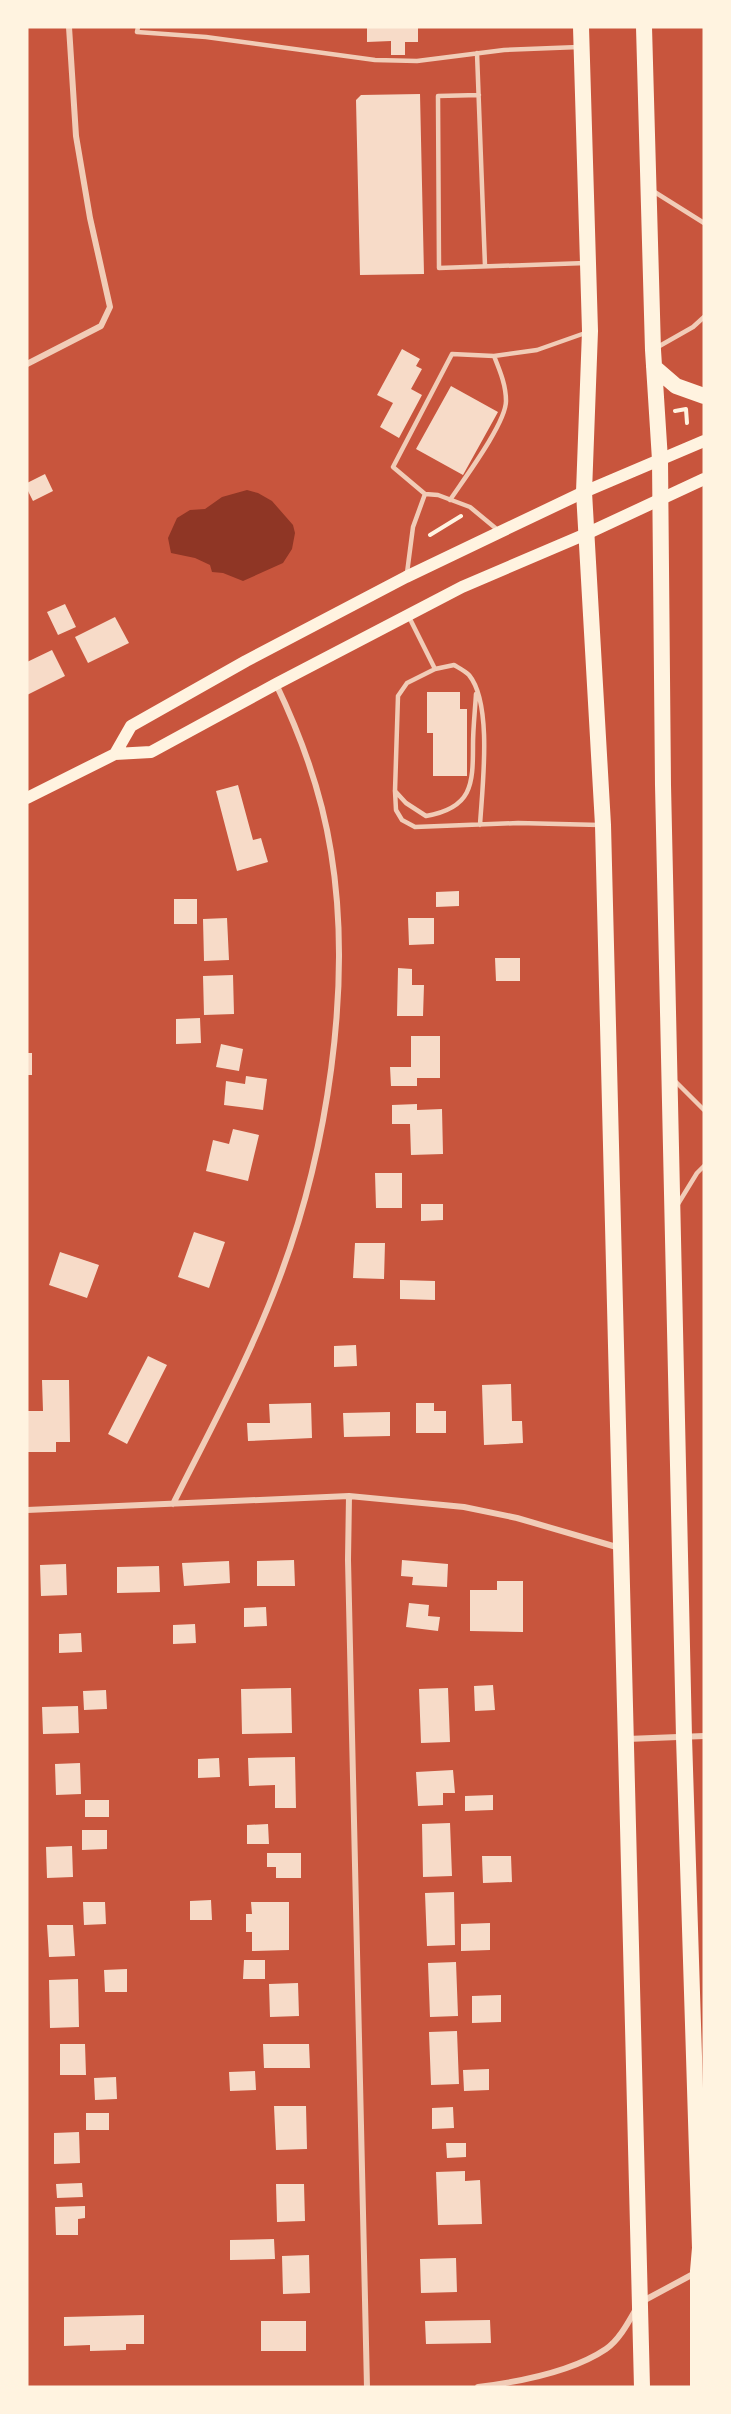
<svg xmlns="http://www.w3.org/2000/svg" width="731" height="2414" font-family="'PT Sans',sans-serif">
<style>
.water{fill:#8f3625}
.building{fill:#f7dbc8}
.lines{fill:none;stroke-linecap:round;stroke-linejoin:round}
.path{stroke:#fff3e0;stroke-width:4}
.service{stroke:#f1ccb7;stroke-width:4.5}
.minor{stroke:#f1ccb7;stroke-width:6}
.secondary{stroke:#fff3e0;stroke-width:12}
.trunk{stroke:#fff3e0;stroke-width:16}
</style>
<rect width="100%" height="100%" fill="#c8553d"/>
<path class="water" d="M 247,490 L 258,493 L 272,501 L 293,525 L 295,533 L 292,549 L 283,563 L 243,581 L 223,573 L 212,572 L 210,565 L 195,558 L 171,553 L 168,538 L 177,518 L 190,510 L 205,509 L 222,497 Z"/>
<path class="building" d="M 367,27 L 418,27 L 418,42 L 405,42 L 405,55 L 391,55 L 391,41 L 367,42 Z
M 420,94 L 424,274 L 360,275 L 356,100 L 361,95 Z
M 402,349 L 420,359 L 416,366 L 422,369 L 411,389 L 422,395 L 399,438 L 380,427 L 393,403 L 377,395 Z
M 451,386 L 498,412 L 463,475 L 416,449 Z
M 45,474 L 53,491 L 33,501 L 27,489 L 27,483 Z
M 65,604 L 76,627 L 58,635 L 47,612 Z
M 115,617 L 129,643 L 88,663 L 75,637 Z
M 52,650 L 65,676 L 27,695 L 27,662 Z
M 427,692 L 460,692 L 460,709 L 467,709 L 467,776 L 433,776 L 433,733 L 427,733 Z
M 238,785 L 253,840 L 261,838 L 268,862 L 237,871 L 216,791 Z
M 459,891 L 459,906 L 436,907 L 436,892 Z
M 174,899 L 197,899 L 197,924 L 174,924 Z
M 227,918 L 229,960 L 204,961 L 203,919 Z
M 408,918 L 434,918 L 434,944 L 409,945 Z
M 495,958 L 520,958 L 520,981 L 496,981 Z
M 398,968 L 412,969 L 412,985 L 424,985 L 423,1016 L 397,1016 Z
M 233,975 L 234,1014 L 204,1015 L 203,976 Z
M 200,1018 L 201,1043 L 176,1044 L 176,1019 Z
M 411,1036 L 440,1036 L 440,1078 L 417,1078 L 417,1086 L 391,1086 L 390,1067 L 411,1067 Z
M 221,1044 L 243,1049 L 239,1071 L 216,1067 Z
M 27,1053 L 32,1053 L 32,1075 L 27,1075 Z
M 246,1076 L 267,1079 L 263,1110 L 224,1105 L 226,1081 L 245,1084 Z
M 417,1104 L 417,1110 L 442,1109 L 443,1154 L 411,1155 L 410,1124 L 392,1124 L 392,1105 Z
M 233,1129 L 259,1135 L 248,1181 L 206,1171 L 213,1140 L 229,1144 Z
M 375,1173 L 402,1173 L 402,1208 L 376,1208 Z
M 421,1204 L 443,1204 L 443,1220 L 421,1221 Z
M 194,1232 L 225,1242 L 209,1288 L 178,1277 Z
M 355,1243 L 385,1243 L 384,1279 L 353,1278 Z
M 60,1252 L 99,1265 L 87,1298 L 49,1285 Z
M 400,1280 L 435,1281 L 435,1300 L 400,1299 Z
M 356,1345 L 357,1366 L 334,1367 L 334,1346 Z
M 148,1356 L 167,1365 L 127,1444 L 108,1434 Z
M 42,1380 L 69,1380 L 70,1442 L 56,1442 L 56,1452 L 28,1452 L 27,1411 L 43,1411 Z
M 511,1384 L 512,1421 L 522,1421 L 523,1443 L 484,1445 L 482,1385 Z
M 311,1403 L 312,1438 L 248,1441 L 247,1423 L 270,1423 L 269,1404 Z
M 416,1403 L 434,1403 L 434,1411 L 446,1411 L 446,1433 L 416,1433 Z
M 390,1412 L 390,1436 L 344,1437 L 343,1413 Z
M 294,1560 L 295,1586 L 257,1586 L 257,1561 Z
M 402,1560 L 448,1564 L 447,1587 L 412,1585 L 413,1577 L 401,1576 Z
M 229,1561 L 230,1583 L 184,1586 L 182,1563 Z
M 66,1564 L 67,1595 L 41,1596 L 40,1565 Z
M 159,1566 L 160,1592 L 117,1593 L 117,1567 Z
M 497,1581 L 523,1581 L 523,1632 L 470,1631 L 470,1590 L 497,1590 Z
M 409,1603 L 429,1605 L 428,1616 L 440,1617 L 438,1631 L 406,1627 Z
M 266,1607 L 267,1626 L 244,1627 L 244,1608 Z
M 195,1624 L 196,1643 L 173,1644 L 173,1625 Z
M 81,1633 L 82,1652 L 59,1653 L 59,1634 Z
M 493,1685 L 495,1710 L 475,1711 L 474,1686 Z
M 291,1688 L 292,1733 L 242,1734 L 241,1689 Z
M 448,1688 L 450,1742 L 421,1743 L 419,1689 Z
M 106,1690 L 107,1709 L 84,1710 L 83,1691 Z
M 78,1706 L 79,1733 L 43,1734 L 42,1707 Z
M 295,1757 L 296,1808 L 275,1808 L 275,1785 L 249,1786 L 248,1758 Z
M 219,1758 L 220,1777 L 198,1778 L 198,1759 Z
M 80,1763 L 81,1794 L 56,1795 L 55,1764 Z
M 453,1770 L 455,1793 L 443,1793 L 443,1805 L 418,1806 L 416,1772 Z
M 493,1795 L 493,1810 L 465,1811 L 465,1796 Z
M 85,1800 L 109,1800 L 109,1817 L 85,1817 Z
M 450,1823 L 452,1876 L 423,1877 L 422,1824 Z
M 268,1824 L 269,1844 L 247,1844 L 247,1825 Z
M 82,1830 L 107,1830 L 107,1849 L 82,1850 Z
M 72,1846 L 73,1877 L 47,1878 L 46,1847 Z
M 267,1853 L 301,1853 L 301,1878 L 276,1878 L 276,1867 L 267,1867 Z
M 482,1856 L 511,1856 L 512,1882 L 483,1883 Z
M 454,1892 L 455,1945 L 427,1946 L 425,1893 Z
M 211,1900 L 212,1920 L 190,1920 L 190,1901 Z
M 83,1902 L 105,1902 L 106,1924 L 84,1925 Z
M 251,1902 L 289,1902 L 289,1950 L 252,1951 L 252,1932 L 246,1932 L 246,1914 L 252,1914 Z
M 490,1923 L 490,1950 L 461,1951 L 461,1924 Z
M 47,1925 L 73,1925 L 75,1956 L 49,1957 Z
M 244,1960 L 265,1960 L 265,1979 L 243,1979 Z
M 456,1962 L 458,2016 L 430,2017 L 428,1963 Z
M 127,1969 L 127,1992 L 105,1992 L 104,1970 Z
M 78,1979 L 79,2027 L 50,2028 L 49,1980 Z
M 298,1983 L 299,2016 L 270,2017 L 269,1984 Z
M 501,1995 L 501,2022 L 472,2023 L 472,1996 Z
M 457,2031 L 459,2084 L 431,2085 L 429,2032 Z
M 60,2044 L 85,2044 L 86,2075 L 60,2075 Z
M 263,2044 L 309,2044 L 310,2068 L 264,2068 Z
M 489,2069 L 489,2090 L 464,2091 L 463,2070 Z
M 255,2071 L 256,2090 L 230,2091 L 229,2072 Z
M 116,2077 L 117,2099 L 95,2100 L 94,2078 Z
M 274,2106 L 306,2106 L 307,2149 L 276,2150 Z
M 453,2107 L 454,2128 L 432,2129 L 432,2108 Z
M 86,2113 L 109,2113 L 109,2130 L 86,2130 Z
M 79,2132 L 80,2163 L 54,2164 L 54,2133 Z
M 446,2143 L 466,2143 L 466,2157 L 447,2158 Z
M 465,2171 L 465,2181 L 480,2180 L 482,2224 L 438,2225 L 436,2172 Z
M 82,2183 L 83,2197 L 57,2198 L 56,2184 Z
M 276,2184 L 304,2184 L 305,2221 L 277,2222 Z
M 85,2206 L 85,2218 L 78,2219 L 78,2235 L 56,2235 L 55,2207 Z
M 274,2239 L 275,2259 L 230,2260 L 230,2240 Z
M 309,2255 L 310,2293 L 283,2294 L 282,2256 Z
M 456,2258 L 457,2292 L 421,2293 L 420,2259 Z
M 144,2315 L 144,2344 L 126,2344 L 126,2350 L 90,2351 L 90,2345 L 64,2346 L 64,2317 Z
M 490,2320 L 491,2343 L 426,2344 L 425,2321 Z
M 261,2321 L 306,2321 L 306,2351 L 261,2351 Z"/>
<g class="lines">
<path class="path" d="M 675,411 L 686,409 L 687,423
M 430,535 L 461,516"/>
<path class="service" d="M 138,27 L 137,32 L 206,37 L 375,60 L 417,61 L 504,50 L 579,47
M 477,53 L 485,266
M 479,95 L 438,96 L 439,268 L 586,263
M 653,191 L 704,223
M 656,348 L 693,327 L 704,317
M 494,356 L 452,354 L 393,467 L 425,494 L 438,495 L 470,507 L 499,531
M 450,500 C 464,479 506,423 506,401 C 506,385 500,371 494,356 L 537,350 L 588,332
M 407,573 L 413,527 L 425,494
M 408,615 L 435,669
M 395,791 L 406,803 L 426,816 C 472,808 473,785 473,745 C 473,728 475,711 476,694
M 480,825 C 482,789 493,704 469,675 C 465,671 459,668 454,665 L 435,669 L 407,683 L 398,696 L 395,791 L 396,810 L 402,820 L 415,827 L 518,823 L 600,825
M 674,1080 L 704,1110
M 678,1204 L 697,1173 L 704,1166"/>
<path class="minor" d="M 27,364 L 101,326 L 110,307 L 90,218 L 76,136 L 69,27
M 349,1496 L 348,1560 L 367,2387
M 173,1504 C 210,1430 250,1357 279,1279 C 327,1152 353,986 331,852 C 322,795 301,736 276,684
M 27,1510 L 349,1496 L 464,1507 L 517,1518 L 620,1548
M 627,1739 L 704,1736
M 643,2301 L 697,2272
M 478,2387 C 518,2382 572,2372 606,2349 C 619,2340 628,2323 636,2309"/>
<path class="secondary" d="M 115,754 L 131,726 L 246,661 L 406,577 L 500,532 L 584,492 L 704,441
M 27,798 L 115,754 L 151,752 L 276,684 L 462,587 L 586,534 L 704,479"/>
<path class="trunk" d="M 581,27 L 590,331 L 584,492 L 603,825 L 642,2387
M 644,27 L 653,350 L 660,460 L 663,785 L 684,1737 L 700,2248 L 698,2271 L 698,2387
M 654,367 L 676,386 L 704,396"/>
</g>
<rect width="731" height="2414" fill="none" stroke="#fff3e0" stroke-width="57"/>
</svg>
